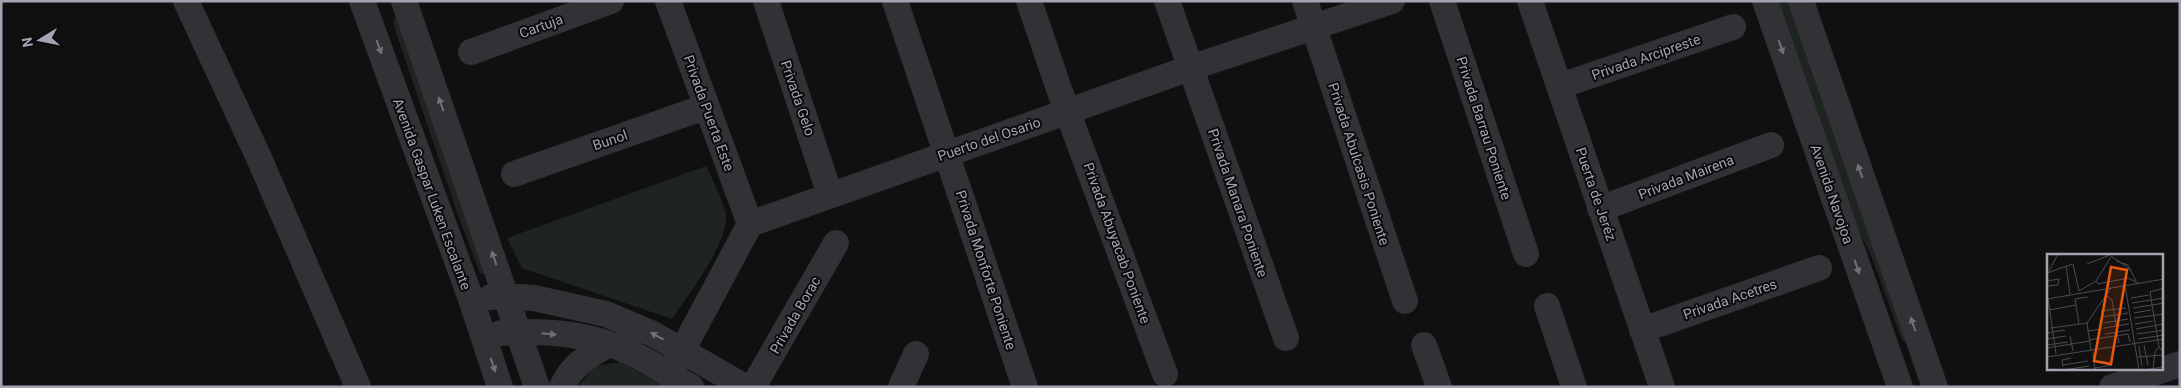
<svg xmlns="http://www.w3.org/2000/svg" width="2181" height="388" font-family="Roboto,sans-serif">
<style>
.green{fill:#1e2520}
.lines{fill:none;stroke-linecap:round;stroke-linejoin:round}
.minor{stroke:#313136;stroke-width:26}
.oneway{fill:#6f717a}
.labels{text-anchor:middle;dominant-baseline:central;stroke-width:4;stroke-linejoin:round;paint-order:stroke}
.street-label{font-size:14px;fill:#a2a5b1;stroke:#0b0b0c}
.inset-road{fill:none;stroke:#4a4c51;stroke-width:1}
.view{fill:#e8590c;fill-opacity:0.15;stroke:#e8590c;stroke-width:2.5}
.inset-edge{fill:none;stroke:#a2a5b1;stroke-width:2.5}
</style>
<rect width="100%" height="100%" fill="#101011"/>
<path class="green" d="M 1778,1 L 1791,1 L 1906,343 L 1902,340 L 1870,253 L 1845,202 Z
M 396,17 L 485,275 L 480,273 L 458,215 L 395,30 L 393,20 Z
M 706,166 C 711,176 726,207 726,217 C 726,246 688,295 672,319 L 522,268 L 507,238 Z
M 621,362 L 665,387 L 577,387 L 595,366 Z"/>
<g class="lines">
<path class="minor" d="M 186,1 L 259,158 L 358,387
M 362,1 L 471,299 L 500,387
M 404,1 L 537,387
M 668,1 L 750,224
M 766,1 L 830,195
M 895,1 L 1025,387
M 1029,1 L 1059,89 L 1165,374
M 1167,1 L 1286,338
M 1305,1 L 1405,301
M 1442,1 L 1526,254
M 1530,1 L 1662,387
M 1765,1 L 1900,387
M 1801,1 L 1935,387
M 471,52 L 611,1
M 1560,86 L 1733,27
M 514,174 L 705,107
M 1600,209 L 1771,145
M 491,297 L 507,296 L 534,298 L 606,314 L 653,334 L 745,387
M 1547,306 L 1574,387
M 1642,330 L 1819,268
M 501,333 C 542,330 588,333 627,351 C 649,361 669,375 691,387
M 1424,345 L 1439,387
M 669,375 L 750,224 L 1190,68 L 1392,1
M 562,387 C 572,364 589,356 609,344
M 753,387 L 836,243
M 901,387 L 916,354
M 2112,387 L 2180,364"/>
</g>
<defs><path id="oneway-solid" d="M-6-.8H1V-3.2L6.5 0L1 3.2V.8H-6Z" transform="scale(1.25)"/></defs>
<g class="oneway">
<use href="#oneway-solid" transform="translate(379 47) rotate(70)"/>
<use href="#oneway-solid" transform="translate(1781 47) rotate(71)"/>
<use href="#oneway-solid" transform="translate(441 104) rotate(-109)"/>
<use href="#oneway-solid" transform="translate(1860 171) rotate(-109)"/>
<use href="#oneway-solid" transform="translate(494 258) rotate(-109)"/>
<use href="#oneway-solid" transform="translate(1857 267) rotate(71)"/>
<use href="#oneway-solid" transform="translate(1913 324) rotate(-109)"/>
<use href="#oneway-solid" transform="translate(549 334) rotate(5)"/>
<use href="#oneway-solid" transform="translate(657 336) rotate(-151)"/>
<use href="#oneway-solid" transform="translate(493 365) rotate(71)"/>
</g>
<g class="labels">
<g class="street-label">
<text transform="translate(541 26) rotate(-20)">Cartuja</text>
<text transform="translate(1646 57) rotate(-19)">Privada Arcipreste</text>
<text transform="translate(798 98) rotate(71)">Privada Gelo</text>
<text transform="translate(709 113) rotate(70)">Privada Puerta Este</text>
<text transform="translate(1484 128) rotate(72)">Privada Barrau Poniente</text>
<text transform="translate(989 139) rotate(-19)">Puerto del Osario</text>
<text transform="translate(610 140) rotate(-19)">Bunol</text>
<text transform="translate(1359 164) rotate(72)">Privada Abulcasis Poniente</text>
<text transform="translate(1686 177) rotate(-21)">Privada Mairena</text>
<text transform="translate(432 194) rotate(70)">Avenida Gaspar Luken Escalante</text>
<text transform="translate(1596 194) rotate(71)">Puerta de Jeréz</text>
<text transform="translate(1832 194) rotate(71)">Avenida Navojoa</text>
<text transform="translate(1238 203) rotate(71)">Privada Manara Poniente</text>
<text transform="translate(1117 243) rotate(70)">Privada Abuyacab Poniente</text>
<text transform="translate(986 270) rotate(72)">Privada Monforte Poniente</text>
<text transform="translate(1730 299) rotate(-19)">Privada Acetres</text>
<text transform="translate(795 315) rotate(-60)">Privada Borac</text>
</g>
</g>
<g transform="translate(2047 254)">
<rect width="116" height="116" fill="#101011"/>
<path class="inset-road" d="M 64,2 L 84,16M 69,7 L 81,11 L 89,27M 40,10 L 63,1M 19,12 L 23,40M 2,17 L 11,0M 0,19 L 26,10 L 32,37 L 49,27 L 51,30 L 81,24 L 91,29M 0,27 L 12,25 L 11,31 L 0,32M 49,27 L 64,3M 78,31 L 92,116M 117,34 L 103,38 L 112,93 L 117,99M 60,42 L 65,46 L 72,89M 1,44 L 9,100M 84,44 L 102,41M 0,45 L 117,25M 85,49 L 117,44M 86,54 L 117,49M 2,56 L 29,51M 54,57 L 79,54M 87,59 L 104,56M 55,63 L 81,59M 87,64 L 117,60M 56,69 L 81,65M 32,70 L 28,45 L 41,43M 88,70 L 106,67M 4,74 L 40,69M 57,74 L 82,70M 89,75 L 117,70M 40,77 L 55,75M 0,79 L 18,76M 58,80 L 83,76M 90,80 L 117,76M 23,82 L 26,97M 0,85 L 19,82M 91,85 L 117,81M 42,86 L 81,80 L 83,88M 0,91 L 21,88M 97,91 L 101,111M 92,92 L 95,112M 0,94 L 43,87M 44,96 L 40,69 L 64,34M 0,103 L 117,85M 91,103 L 117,101M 16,111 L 41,107M 16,113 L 15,106 L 24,104M 48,114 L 65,111M 16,116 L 42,112M 48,116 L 46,100 L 50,95M 97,116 L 116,113M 106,116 L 108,98 L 112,93"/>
<path class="view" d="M 64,13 L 80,16 L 64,110 L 47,107 Z"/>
<rect width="116" height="116" class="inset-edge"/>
</g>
<rect width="2181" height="388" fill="none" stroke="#a2a5b1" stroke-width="5"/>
<g transform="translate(40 40) rotate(260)" stroke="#0b0b0c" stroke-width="4" paint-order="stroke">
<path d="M0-4L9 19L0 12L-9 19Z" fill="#a2a5b1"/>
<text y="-8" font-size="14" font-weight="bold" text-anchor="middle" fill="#a2a5b1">N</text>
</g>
</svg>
